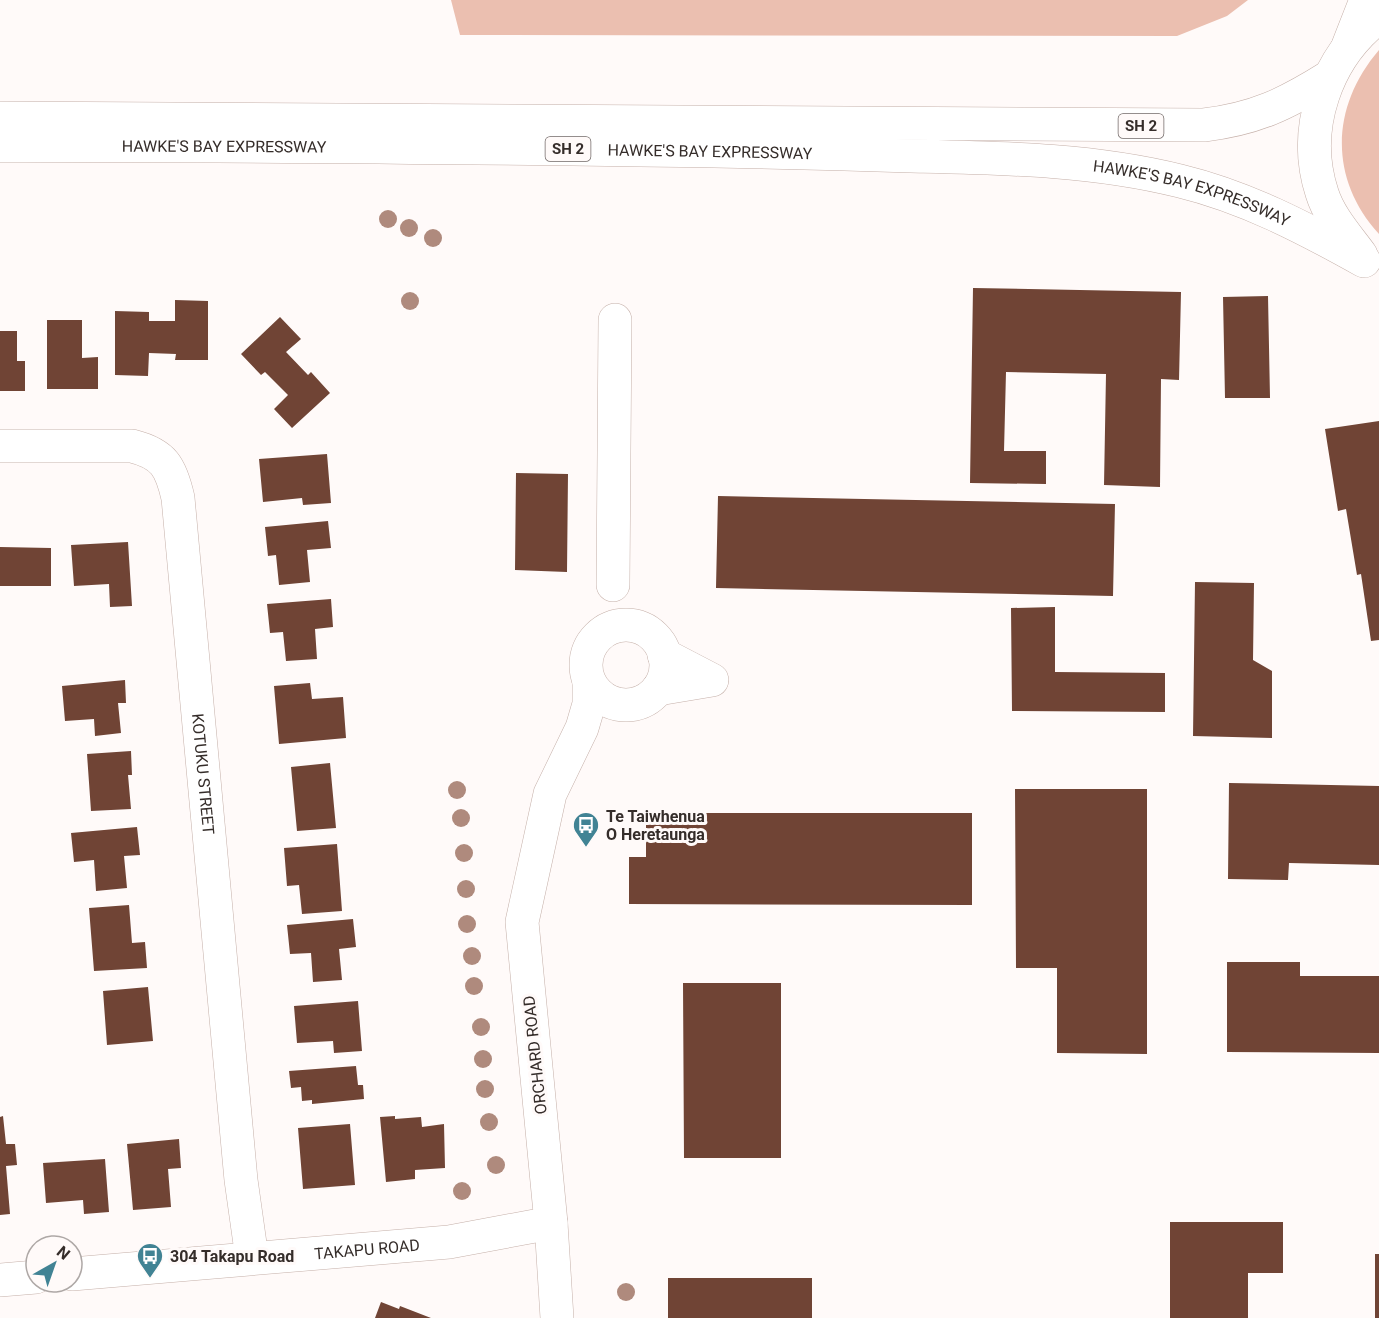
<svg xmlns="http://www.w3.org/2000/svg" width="1379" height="1318" font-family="Roboto,sans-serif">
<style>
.green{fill:#ebbfb0}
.building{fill:#704435}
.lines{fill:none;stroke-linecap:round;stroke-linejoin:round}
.minor-casing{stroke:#c5b0a9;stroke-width:34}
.major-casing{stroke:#c5b0a9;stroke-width:34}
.highway-casing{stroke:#c5b0a9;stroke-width:34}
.minor{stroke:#fff;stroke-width:33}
.major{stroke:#fff;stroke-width:33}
.highway{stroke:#fff;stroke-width:33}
.tree{fill:#af8a7d}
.labels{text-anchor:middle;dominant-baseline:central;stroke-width:6;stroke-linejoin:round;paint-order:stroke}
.shield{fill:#fffaf9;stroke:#726a68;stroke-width:1.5}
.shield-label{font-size:15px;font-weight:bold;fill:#352d2a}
.street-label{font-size:16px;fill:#352d2a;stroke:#fffaf9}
.poi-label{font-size:16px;font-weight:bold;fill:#352d2a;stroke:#fffaf9;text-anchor:start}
</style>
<rect width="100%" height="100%" fill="#fffaf9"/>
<path class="green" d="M 451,0 L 1248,0 L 1227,16 L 1177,36 L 460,35 Z
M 1379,50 L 1379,234 C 1328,178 1331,106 1379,50 Z"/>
<path class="building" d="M 973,288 L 1181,292 L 1179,380 L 1161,379 L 1160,487 L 1104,485 L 1106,374 L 1006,372 L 1004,451 L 1046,451 L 1046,484 L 970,483 Z
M 1268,296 L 1270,398 L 1225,398 L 1223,297 Z
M 175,300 L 208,301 L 208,360 L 175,360 L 176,354 L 149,353 L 148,376 L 115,375 L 115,311 L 149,312 L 149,321 L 175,321 Z
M 280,317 L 301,339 L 286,352 L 308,375 L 311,372 L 330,393 L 292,428 L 274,409 L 288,395 L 265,372 L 261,375 L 241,354 Z
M 47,320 L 82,320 L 82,358 L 98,357 L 98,389 L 47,389 Z
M 0,331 L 17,331 L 17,361 L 25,361 L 25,391 L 0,391 Z
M 1379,421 L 1379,640 L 1371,641 L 1361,574 L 1357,575 L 1346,509 L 1338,511 L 1325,429 Z
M 327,454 L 331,503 L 303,505 L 302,498 L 263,502 L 259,459 Z
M 516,473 L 568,474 L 567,572 L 515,570 Z
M 718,496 L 1115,504 L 1113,596 L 716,588 Z
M 328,521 L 331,548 L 307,550 L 310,582 L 279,585 L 276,555 L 268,556 L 265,527 Z
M 128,542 L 132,606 L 110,607 L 109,584 L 74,586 L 71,545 Z
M 0,547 L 51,548 L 51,586 L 0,586 Z
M 1195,582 L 1254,583 L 1253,660 L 1272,671 L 1272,738 L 1193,736 Z
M 331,599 L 333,627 L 315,629 L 317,659 L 286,661 L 283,632 L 270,633 L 267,604 Z
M 1055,607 L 1055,672 L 1165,673 L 1165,712 L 1012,711 L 1011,608 Z
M 125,680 L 126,703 L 118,703 L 121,733 L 95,736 L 94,719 L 65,721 L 62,686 Z
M 310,683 L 312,699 L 343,697 L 346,738 L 279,744 L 274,686 Z
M 131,751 L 132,775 L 128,775 L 131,809 L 91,811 L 87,754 Z
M 330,763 L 336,828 L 297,831 L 291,767 Z
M 1229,783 L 1379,786 L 1379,865 L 1289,863 L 1288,880 L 1228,879 Z
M 1015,789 L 1147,789 L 1147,1054 L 1057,1053 L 1057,968 L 1016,968 Z
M 646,813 L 972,813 L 972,905 L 629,904 L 629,857 L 646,857 Z
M 137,827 L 140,855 L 124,856 L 127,888 L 96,891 L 94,860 L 74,862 L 71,833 Z
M 337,844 L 342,911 L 302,914 L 299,885 L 287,886 L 284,848 Z
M 129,905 L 132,943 L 145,942 L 147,968 L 94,971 L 89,908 Z
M 353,919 L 356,947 L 339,949 L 342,980 L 313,982 L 311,953 L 290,954 L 287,925 Z
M 1227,962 L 1300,962 L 1300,976 L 1379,976 L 1379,1053 L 1227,1052 Z
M 683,983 L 781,983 L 781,1158 L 684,1158 Z
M 148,987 L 153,1041 L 107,1045 L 103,991 Z
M 358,1001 L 362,1051 L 334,1053 L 333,1041 L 297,1043 L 294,1006 Z
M 356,1066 L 358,1085 L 363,1085 L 364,1099 L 312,1104 L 312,1100 L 302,1101 L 301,1087 L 291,1088 L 289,1071 Z
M 3,1116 L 6,1144 L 15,1144 L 17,1165 L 6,1166 L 10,1214 L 0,1215 L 0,1117 Z
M 395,1116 L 395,1119 L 421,1117 L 422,1127 L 444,1124 L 445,1168 L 415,1170 L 415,1179 L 386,1182 L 380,1117 Z
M 350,1124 L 355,1185 L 303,1189 L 298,1128 Z
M 179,1139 L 181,1168 L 168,1169 L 171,1207 L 133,1210 L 127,1144 Z
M 105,1159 L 109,1212 L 84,1214 L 83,1200 L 46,1203 L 43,1163 Z
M 1170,1222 L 1283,1222 L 1283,1273 L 1248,1273 L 1248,1318 L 1170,1318 Z
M 1375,1254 L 1379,1254 L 1379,1318 L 1375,1318 Z
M 668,1278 L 812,1278 L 812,1318 L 668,1318 Z
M 381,1302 L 399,1309 L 400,1306 L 431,1318 L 375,1318 Z"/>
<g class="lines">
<g class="minor-casing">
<g id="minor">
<path id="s1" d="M 0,446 L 132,446 C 164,454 171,467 178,498 L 241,1180 L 252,1258"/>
<path d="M 613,585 L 615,320"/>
<circle cx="626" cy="665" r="40"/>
<path d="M 658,689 L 712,680 L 664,655"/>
<path id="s2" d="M 72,1274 L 449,1242 L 551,1223"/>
<path d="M 0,1280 L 36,1277"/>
<path d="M 557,1318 L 551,1223 L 522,922 L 550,794 L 582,728 L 589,704 L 589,682"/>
</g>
</g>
<g class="major-casing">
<path id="major" d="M 1348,46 L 1366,0"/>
</g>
<g class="highway-casing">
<g id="highway">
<path d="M 0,118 L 1204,125 C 1255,119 1286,104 1329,77"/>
<path id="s3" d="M 0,146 C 213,145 426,147 640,150 C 730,151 820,153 911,156 C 1001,158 1092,159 1180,181 C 1246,197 1305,228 1364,261"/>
<path d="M 1361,255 C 1347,236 1329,216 1322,193 C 1301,129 1326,57 1379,17"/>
</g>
</g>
<use href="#minor" class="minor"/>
<use href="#major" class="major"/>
<use href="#highway" class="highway"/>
</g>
<g class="tree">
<circle cx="388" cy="219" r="9"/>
<circle cx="409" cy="228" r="9"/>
<circle cx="433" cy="238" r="9"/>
<circle cx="410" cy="301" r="9"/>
<circle cx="457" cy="790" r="9"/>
<circle cx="461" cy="818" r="9"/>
<circle cx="464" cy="853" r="9"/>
<circle cx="466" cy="889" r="9"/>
<circle cx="467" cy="924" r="9"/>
<circle cx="472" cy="956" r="9"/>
<circle cx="474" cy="986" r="9"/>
<circle cx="481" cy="1027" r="9"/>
<circle cx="483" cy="1059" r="9"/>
<circle cx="485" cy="1089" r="9"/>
<circle cx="489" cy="1122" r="9"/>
<circle cx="496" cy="1165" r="9"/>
<circle cx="462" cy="1191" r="9"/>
<circle cx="626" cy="1292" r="9"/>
</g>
<defs>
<g id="bus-pin" transform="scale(1.35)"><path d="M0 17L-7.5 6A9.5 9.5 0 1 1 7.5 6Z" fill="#418394" stroke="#fffaf9"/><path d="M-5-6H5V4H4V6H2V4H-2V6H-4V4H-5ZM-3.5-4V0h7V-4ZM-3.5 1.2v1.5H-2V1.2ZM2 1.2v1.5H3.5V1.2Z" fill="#fff"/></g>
</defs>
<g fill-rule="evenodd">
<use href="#bus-pin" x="586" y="825"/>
<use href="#bus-pin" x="150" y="1256"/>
</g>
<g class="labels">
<g class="shield">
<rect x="1118.5" y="114" width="45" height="24" rx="4.5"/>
<rect x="545.5" y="137" width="45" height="24" rx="4.5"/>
</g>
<g class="shield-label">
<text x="1141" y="126">SH 2</text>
<text x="568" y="149">SH 2</text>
</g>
<g class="street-label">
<text stroke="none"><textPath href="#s3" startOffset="224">HAWKE'S BAY EXPRESSWAY</textPath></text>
<text stroke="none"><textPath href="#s3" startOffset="710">HAWKE'S BAY EXPRESSWAY</textPath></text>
<text stroke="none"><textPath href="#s3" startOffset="1196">HAWKE'S BAY EXPRESSWAY</textPath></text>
<text stroke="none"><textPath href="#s1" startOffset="484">KOTUKU STREET</textPath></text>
<text transform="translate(535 1055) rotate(-96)">ORCHARD ROAD</text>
<text stroke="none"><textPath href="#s2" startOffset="296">TAKAPU ROAD</textPath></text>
</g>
<g class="poi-label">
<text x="606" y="816">Te Taiwhenua<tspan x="606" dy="18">O Heretaunga</tspan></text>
<text x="170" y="1256">304 Takapu Road</text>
</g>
</g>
<g transform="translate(54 1264) rotate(40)"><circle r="28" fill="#fffaf9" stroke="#aea8a6" stroke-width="1.5"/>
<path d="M0-4.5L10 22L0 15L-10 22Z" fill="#418394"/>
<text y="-9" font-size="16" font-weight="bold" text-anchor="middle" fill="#352d2a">N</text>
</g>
</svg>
